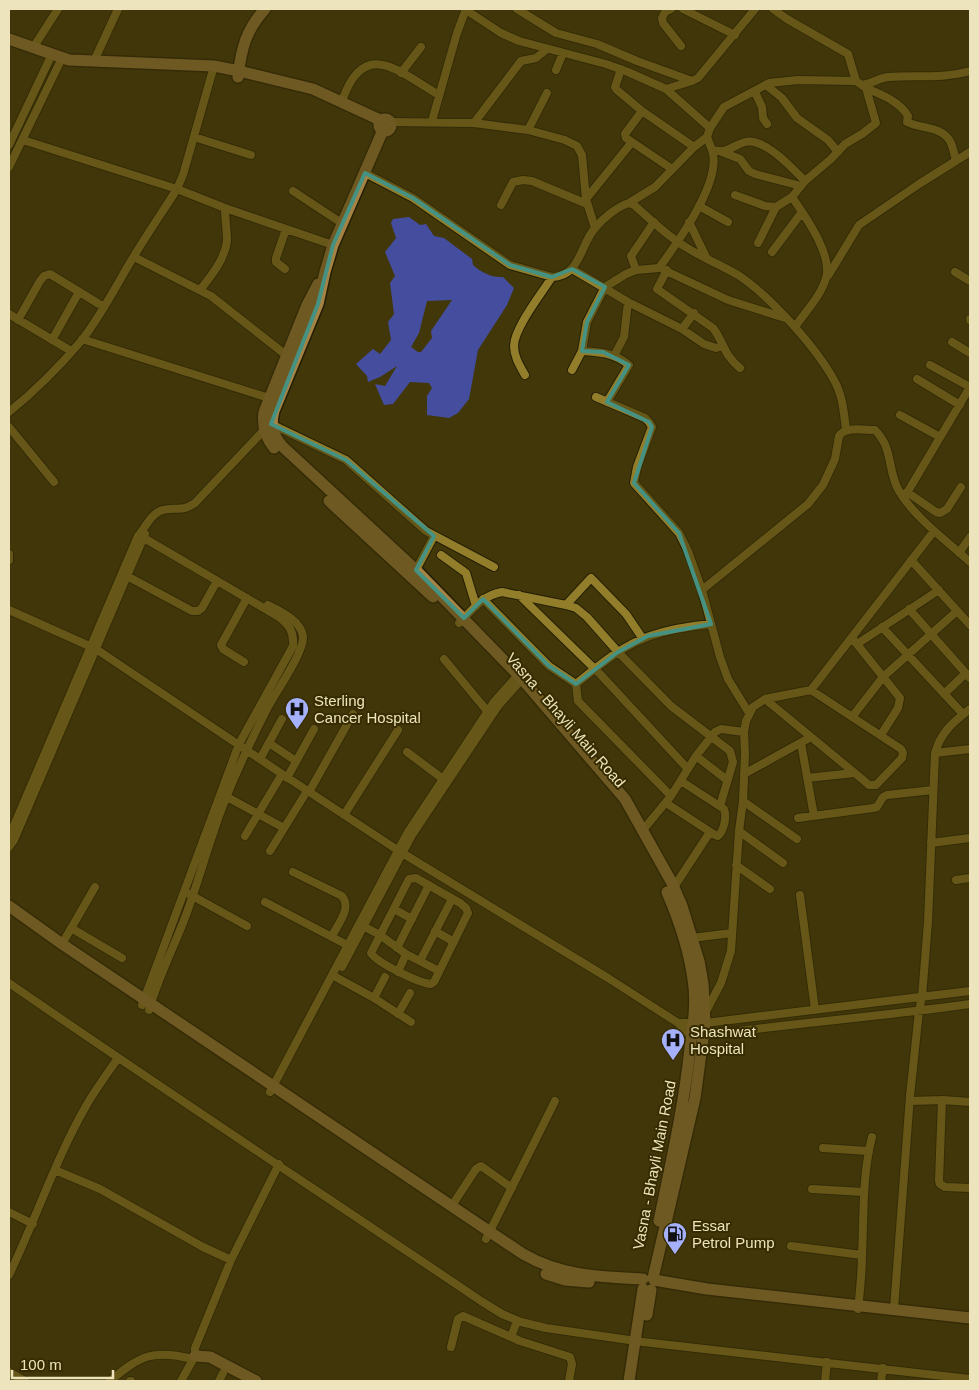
<svg xmlns="http://www.w3.org/2000/svg" width="979" height="1390" font-family="Arial,sans-serif">
<style>
.water{fill:#454d9e;fill-rule:evenodd}
.lines{fill:none;stroke-linecap:round;stroke-linejoin:round}
.street-casing{stroke:#241e05;stroke-width:10}
.secondary-casing{stroke:#241e05;stroke-width:14}
.street{stroke:#927e2a;stroke-width:8}
.secondary{stroke:#a78343;stroke-width:11}
.marked{fill:none;stroke:#469282;stroke-width:4;stroke-linejoin:round}
.labels{text-anchor:middle;dominant-baseline:central;stroke-width:4;stroke-linejoin:round;paint-order:stroke}
.poi-label{font-size:15px;fill:#ede4bd;stroke:#362c00;text-anchor:start}
.street-label{font-size:15px;fill:#ede4bd;stroke:#362c00}
</style>
<rect width="100%" height="100%" fill="#413709"/>
<path class="water" d="M 409,217 L 420,225 L 426,224 L 434,236 L 444,238 L 472,259 L 473,265 C 481,272 492,278 503,277 L 514,288 L 507,305 L 478,350 L 469,399 L 458,413 L 449,418 L 427,415 L 427,396 L 432,388 L 429,383 L 410,382 L 393,404 L 384,405 L 375,384 L 385,386 L 397,366 L 380,377 L 368,382 L 367,376 L 356,364 L 373,349 L 380,354 L 391,340 L 388,322 L 394,314 L 390,283 L 395,276 L 385,252 L 396,238 L 391,223 L 393,219 ZM 452,300 L 431,331 L 432,338 L 421,352 L 418,352 L 411,347 L 419,333 L 427,301 Z"/>
<g class="lines">
<g class="street-casing">
<path id="street" d="M 517,9 L 556,33 L 597,44 L 637,61 L 692,81
M 671,9 L 665,12 L 662,18 L 663,23 L 681,46
M 683,9 L 735,35
M 773,9 L 787,19 L 848,54 L 856,81
M 466,10 L 501,33 L 519,41 L 606,64 L 628,72 L 666,89 L 710,128 L 707,137 L 694,147 L 655,187 L 629,203
M 33,48 L 58,9
M 94,61 L 118,9
M 214,66 L 183,175 L 177,189 L 225,208 L 333,245
M 621,69 L 615,87 L 617,90 L 642,111 L 694,147
M 556,70 L 563,53
M 401,73 L 421,47
M 766,85 L 782,98 L 797,118 L 828,140 L 838,152
M 862,85 C 871,84 879,78 888,77 C 916,75 943,79 970,71
M 866,88 C 882,95 899,101 908,116 L 907,122 C 921,129 941,126 950,141 C 953,146 954,155 956,160
M 666,89 L 692,81 L 698,78 L 755,9
M 755,92 L 762,107 L 763,118 L 767,124
M 342,101 C 364,37 398,71 439,95
M 432,121 L 457,33 L 466,9
M 390,122 L 474,123 L 528,130 L 565,140 L 577,146 L 582,155 L 586,199 L 595,228
M 474,123 L 521,61 L 536,58 L 547,49
M 710,128 L 724,107 L 769,83 L 798,80 L 856,81 L 866,88 L 876,123 L 862,134 L 845,144 L 831,159 L 805,181 L 792,197 C 805,216 833,255 826,278 C 821,296 805,312 795,327
M 528,130 L 547,93
M 194,137 L 251,155
M 707,137 L 712,150 C 729,154 731,146 745,142 C 764,137 792,168 805,181
M 632,142 L 626,138 L 625,134 L 642,111
M 9,145 L 52,54
M 722,152 L 740,159 L 749,171 L 755,174 L 801,186
M 9,167 L 62,58
M 365,173 L 413,198 L 510,265 L 552,277 C 580,277 580,245 595,228 C 603,218 617,207 629,203 L 634,205 C 650,219 666,235 684,246 C 701,257 721,265 738,275 C 770,296 817,348 835,382 C 843,397 844,414 846,430
M 293,191 L 343,224
M 735,195 L 765,206 L 776,207 L 792,197
M 586,199 L 632,142 L 672,169
M 501,205 L 513,182 L 523,180 L 532,181 L 587,204
M 699,206 L 728,222
M 689,222 L 707,259
M 758,243 L 776,207
M 772,252 L 802,212
M 134,257 L 211,296 L 286,355
M 285,269 L 276,262 L 276,258 L 286,229
M 572,269 L 628,302 L 682,329 L 704,344 L 716,348 L 723,346
M 636,270 L 631,256 L 654,222
M 664,270 L 728,300 L 785,318
M 667,270 L 657,289 L 713,328 C 724,342 724,356 740,368
M 955,272 L 970,281
M 828,276 L 859,225 L 919,184 L 970,152
M 200,290 C 211,276 225,259 227,241 C 227,230 225,219 225,208
M 9,314 L 71,351
M 970,319 L 970,320
M 18,320 L 40,281 L 44,276 L 50,274 L 104,307
M 682,329 L 694,313
M 82,339 L 269,398
M 52,340 L 79,292
M 952,342 L 970,353
M 582,351 C 601,352 614,353 629,365 L 607,402
M 614,356 L 624,337 L 628,302
M 930,365 L 970,387
M 572,370 L 582,351 L 587,322 L 605,287 L 626,274 L 636,270 L 659,268 C 677,243 723,181 712,150
M 525,375 C 520,366 514,357 514,346 C 514,328 542,293 552,277
M 917,379 L 960,405
M 596,397 L 645,418 L 649,422 L 652,427 L 637,467 L 634,483 L 679,533 L 688,551 L 702,590 L 720,657 L 728,679 L 749,713
M 9,412 C 35,391 60,366 82,340 C 102,314 117,284 134,256 C 148,233 163,211 177,189 L 23,140
M 900,415 L 940,437
M 9,427 L 54,482
M 907,492 L 936,512 L 940,513 L 947,509 L 961,487
M 904,498 L 970,387
M 959,553 L 970,537
M 9,554 L 9,560
M 441,555 L 466,573 L 476,606
M 911,560 L 970,625
M 416,570 L 434,536
M 127,576 L 192,611 L 198,611 L 202,608 L 217,581
M 702,590 L 808,504 L 823,485 L 835,459 L 839,436 C 845,426 864,430 875,430 C 894,449 887,471 899,491 C 914,517 948,542 970,562
M 519,595 L 600,674 L 688,769
M 483,599 L 549,666 L 576,684 L 578,701 L 671,796
M 566,605 L 591,578 L 626,614 L 643,639
M 909,609 L 970,678
M 9,610 L 96,649 L 282,774 L 399,851 L 608,978 L 678,1023
M 459,623 C 474,609 481,596 502,592 L 566,605 L 576,608 L 587,617 L 618,652 L 671,706 L 730,751 L 733,762 L 720,806
M 882,627 L 963,714
M 852,638 L 900,698 L 898,708 L 881,735
M 857,644 L 939,590
M 444,659 L 488,712
M 244,662 L 223,649 L 221,645 L 247,598
M 576,684 C 598,666 623,645 650,636 C 670,629 690,626 711,624
M 944,694 L 966,673
M 765,699 L 862,779 L 869,785 L 876,785 L 902,758 L 903,753 L 901,749 L 811,690
M 852,717 L 883,677 L 957,611
M 269,743 L 296,761
M 801,743 L 814,816
M 407,752 L 443,779
M 935,753 L 970,749
M 696,756 L 727,780
M 260,759 L 282,719
M 744,774 L 811,737
M 287,778 L 314,729
M 807,778 L 854,773
M 309,792 L 353,714
M 227,797 L 284,828
M 743,801 L 797,839
M 666,803 L 715,835 L 718,836 C 724,831 727,816 724,809 L 681,781
M 344,815 L 398,730
M 798,818 L 873,808 L 877,807 L 883,797 L 887,795 L 933,790
M 643,830 L 671,796 L 696,756 L 715,732 L 721,729 L 744,732
M 739,831 L 783,863
M 245,836 L 282,774
M 9,837 L 138,536 C 145,528 152,512 163,510 C 177,506 180,513 195,503 L 264,430 L 271,424 L 346,460 L 426,531 L 494,567
M 931,843 L 970,838
M 9,847 L 14,840 L 145,534
M 270,851 L 307,791
M 736,865 L 770,889
M 293,872 L 342,896 C 352,908 338,924 332,936
M 416,878 L 460,903 L 466,908 L 468,913 L 434,982 L 431,984 C 419,983 377,963 371,953 L 409,879 Z
M 956,880 L 970,878
M 674,887 L 710,832
M 189,894 L 247,926
M 800,895 L 815,1010
M 265,902 L 351,947
M 394,909 L 412,919
M 361,925 L 380,935 L 406,954 L 439,971
M 71,928 L 122,958
M 435,931 L 454,942
M 692,938 L 732,933
M 62,944 L 95,887
M 397,948 L 429,885
M 420,961 L 452,899
M 342,967 L 412,835 L 498,706 L 522,679
M 398,972 L 406,954
M 332,975 L 374,998 L 411,1022
M 9,983 C 165,1091 324,1195 481,1301 L 502,1314 L 521,1322 L 546,1328 L 643,1342 L 970,1379
M 970,991 L 705,1023 L 678,1023 L 692,1037 C 784,1024 878,1017 970,1004
M 374,998 L 385,977
M 142,1005 L 239,744 L 293,646 C 294,632 290,626 279,617 L 144,538
M 149,1010 C 158,978 174,947 186,915 C 200,877 210,838 225,800 C 238,768 252,738 268,707 C 276,692 304,652 303,637 C 302,621 280,611 268,605
M 705,1013 L 721,983 L 731,951 L 739,831 L 743,801 L 745,754 L 744,732 L 746,721 L 753,707 L 765,699 L 811,690 L 934,531
M 398,1014 L 410,993
M 270,1092 L 408,832 L 494,702 L 518,675
M 942,1100 L 970,1102
M 910,1101 L 942,1100 L 939,1181 L 940,1184 L 945,1187 L 970,1188
M 823,1148 L 868,1151
M 55,1170 L 100,1189 L 203,1247 L 231,1260
M 812,1189 L 863,1192
M 451,1207 L 476,1169 L 481,1166 L 512,1188
M 9,1212 L 33,1224
M 486,1239 L 555,1101
M 791,1246 L 862,1255
M 9,1275 C 36,1219 55,1160 86,1106 C 95,1090 107,1074 118,1058
M 858,1309 C 860,1291 862,1273 862,1255 C 864,1215 862,1176 872,1137
M 894,1309 L 910,1096 L 919,1011 L 922,997 L 928,922 L 935,753 C 941,732 953,722 970,709
M 511,1337 L 517,1321
M 451,1347 L 458,1319 L 463,1316 L 520,1341 L 570,1357 L 572,1364 L 569,1381
M 9,1372 L 25,1381
M 110,1381 C 141,1355 153,1349 193,1359
M 130,1381 L 131,1381
M 181,1381 L 195,1356 L 195,1348 L 231,1260 L 279,1164
M 219,1381 L 223,1373
M 825,1381 L 827,1362
M 881,1381 L 883,1368"/>
</g>
<g class="secondary-casing">
<path id="secondary" d="M 9,39 L 69,60 L 214,66 L 239,71 L 313,89 L 380,120
M 238,77 C 241,49 246,30 265,9
M379 125a6 6 0 1 1 12 0a6 6 0 1 1-12 0Z
M 383,130 L 333,245 L 325,272 L 318,304 L 274,411 C 270,425 273,435 282,446 L 416,570 L 522,679 L 625,799 L 672,883 L 682,906 L 699,961 L 703,984 L 705,1023 L 695,1098 L 653,1278
M 274,448 C 265,437 262,426 264,412 L 307,305 L 318,284
M 329,501 L 433,597
M 9,906 L 62,944 L 523,1254 C 561,1276 600,1277 643,1279
M 659,1221 C 671,1163 684,1106 690,1048 C 693,1026 697,1002 693,979 C 689,949 679,920 667,892
M 546,1274 L 565,1280 L 589,1282
M 654,1280 L 707,1289 L 970,1318
M 647,1315 L 651,1290
M 195,1356 L 210,1357 L 256,1381
M 629,1381 L 643,1289"/>
</g>
<use href="#street" class="street"/>
<use href="#secondary" class="secondary"/>
</g>
<path d="M0 0H979V1390H0ZM 365,173 L 413,198 L 510,265 L 552,277 L 572,269 L 605,287 L 587,322 L 582,351 L 603,352 L 629,365 L 607,402 L 649,422 L 652,427 L 634,483 L 679,533 L 711,624 L 648,636 L 618,652 L 576,684 L 549,666 L 483,599 L 464,618 L 416,570 L 434,536 L 346,460 L 271,424 L 318,304 L 333,245 Z" fill="#413709" fill-opacity=".55" fill-rule="evenodd"/>
<path class="marked" d="M 365,173 L 413,198 L 510,265 L 552,277 L 572,269 L 605,287 L 587,322 L 582,351 L 603,352 L 629,365 L 607,402 L 649,422 L 652,427 L 634,483 L 679,533 L 711,624 L 648,636 L 618,652 L 576,684 L 549,666 L 483,599 L 464,618 L 416,570 L 434,536 L 346,460 L 271,424 L 318,304 L 333,245 Z"/>
<defs>
<g id="hospital-pin" transform="scale(1.25)"><path d="M0 17L-7.5 6A9.5 9.5 0 1 1 7.5 6Z" fill="#a5b1fc" stroke="#362c00"/><path d="M-5-5h3v3.5h4V-5h3V5h-3V1.5h-4V5h-3Z" fill="#111"/></g>
<g id="fuel-pin" transform="scale(1.25)"><path d="M0 17L-7.5 6A9.5 9.5 0 1 1 7.5 6Z" fill="#a5b1fc" stroke="#362c00"/><path d="M-5.5-6h7V0h2V4h1.3V-2.5L3-4.5l.8-.8L6-3V5H2.5V1h-1V6h-7ZM-4.2-4.7v3.2H.2V-4.7Z" fill="#111"/></g>
</defs>
<g fill-rule="evenodd">
<use href="#hospital-pin" x="297" y="709"/>
<use href="#hospital-pin" x="673" y="1040"/>
<use href="#fuel-pin" x="675" y="1234"/>
</g>
<g class="labels">
<g class="poi-label">
<text x="314" y="700">Sterling<tspan x="314" dy="17">Cancer Hospital</tspan></text>
<text x="690" y="1031">Shashwat<tspan x="690" dy="17">Hospital</tspan></text>
<text x="692" y="1225">Essar<tspan x="692" dy="17">Petrol Pump</tspan></text>
</g>
<g class="street-label">
<text transform="translate(566 720) rotate(49)">Vasna - Bhayli Main Road</text>
<text transform="translate(654 1165) rotate(-79)">Vasna - Bhayli Main Road</text>
</g>
</g>
<rect width="979" height="1390" fill="none" stroke="#ede4bd" stroke-width="20"/>
<path d="M12 1370v8h101v-8" fill="none" stroke="#ede4bd" stroke-width="2.5"/>
<text x="20" y="1370" font-size="15" fill="#ede4bd" stroke="#362c00" stroke-width="4" paint-order="stroke">100 m</text>
</svg>
